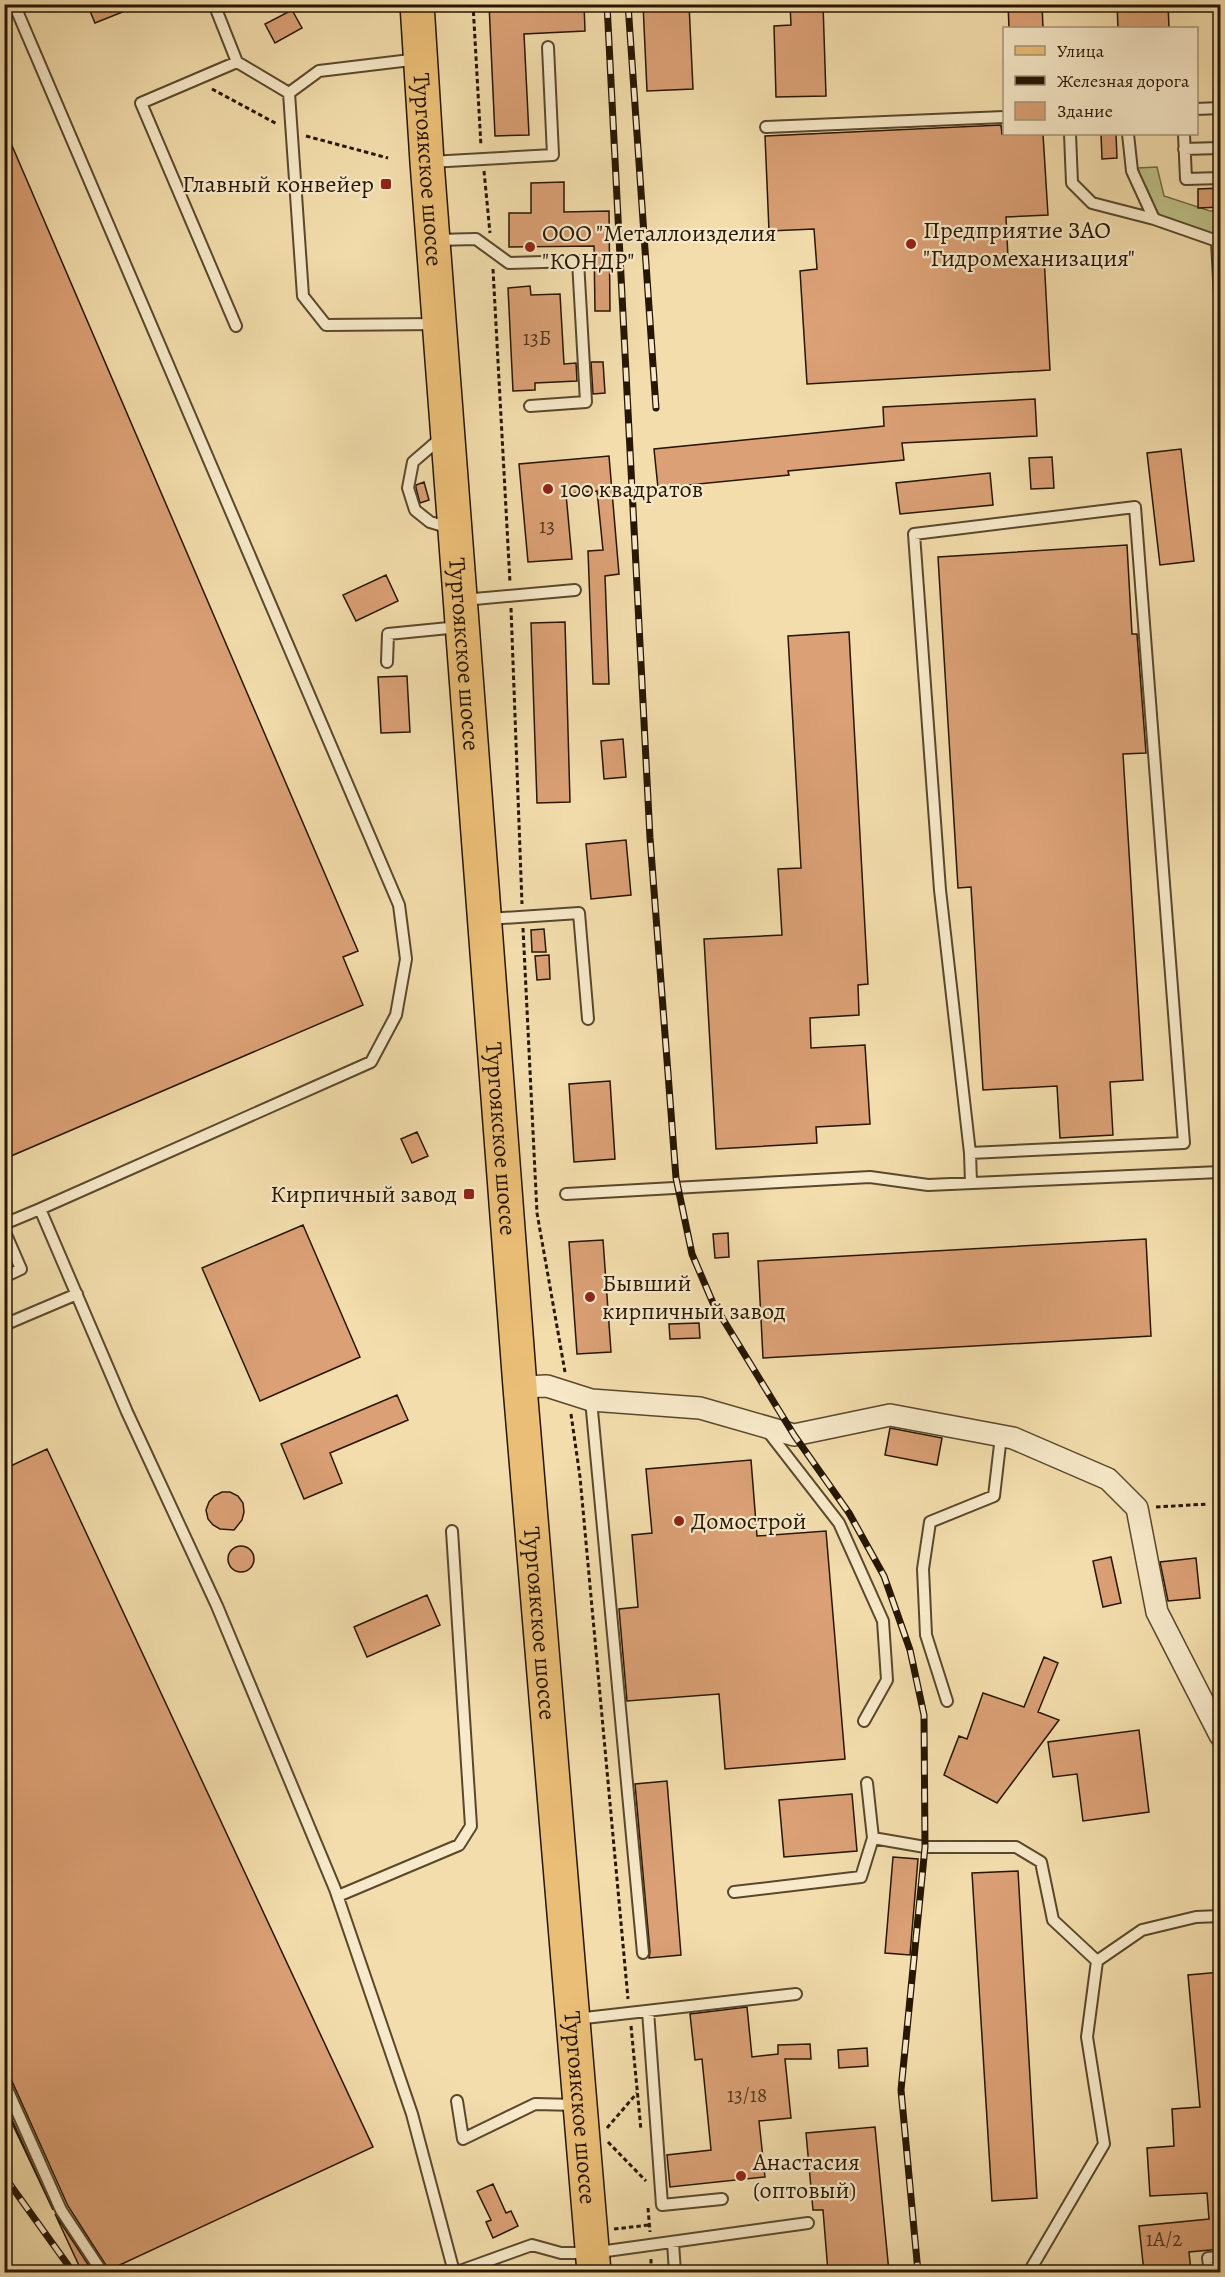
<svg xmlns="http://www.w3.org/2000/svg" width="1225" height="2277" font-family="Alegreya,serif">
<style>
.green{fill:#bec087;stroke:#726b44;stroke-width:1.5}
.building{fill:#dba075;stroke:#261602;stroke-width:1.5}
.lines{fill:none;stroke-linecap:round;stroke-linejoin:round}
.lane-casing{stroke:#59482c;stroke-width:14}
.street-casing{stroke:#59482c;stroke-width:24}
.primary-casing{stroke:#261602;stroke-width:36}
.path{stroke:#261602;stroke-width:3;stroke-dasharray:4.5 3;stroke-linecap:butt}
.lane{stroke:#f7e9c9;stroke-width:10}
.street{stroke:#f7e9c9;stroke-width:21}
.primary{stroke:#eabe76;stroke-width:33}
.rail-casing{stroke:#261602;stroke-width:7}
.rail{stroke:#f7e9c9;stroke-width:4.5;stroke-dasharray:14;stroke-linecap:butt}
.poi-dot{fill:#8f2418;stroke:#f7e9c9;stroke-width:2}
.labels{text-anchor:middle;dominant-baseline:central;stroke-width:4.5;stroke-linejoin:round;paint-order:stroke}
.number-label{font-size:21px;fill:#53381f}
.street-label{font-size:24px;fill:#261602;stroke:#f7e9c9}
.poi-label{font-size:24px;fill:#261602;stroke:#f7e9c9;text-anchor:start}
</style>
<rect width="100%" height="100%" fill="#f3ddac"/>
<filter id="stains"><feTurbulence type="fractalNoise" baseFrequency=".00333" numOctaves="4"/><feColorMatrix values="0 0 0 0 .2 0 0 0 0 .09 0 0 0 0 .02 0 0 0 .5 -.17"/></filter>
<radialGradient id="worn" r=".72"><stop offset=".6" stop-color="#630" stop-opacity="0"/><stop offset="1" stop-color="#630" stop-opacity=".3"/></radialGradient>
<path class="green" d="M 1157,167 L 1164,196 L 1210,211 L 1220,210 L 1220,237 C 1203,232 1168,225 1156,211 C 1146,200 1142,182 1138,168 Z"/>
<path class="building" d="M 87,4 L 139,4 L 140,5 L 95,23 Z
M 489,4 L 584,4 L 585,31 L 524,34 L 529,135 L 495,136 Z
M 643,4 L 689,4 L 693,89 L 647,91 Z
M 790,4 L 823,4 L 826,96 L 776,97 L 774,26 L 791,25 Z
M 1008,4 L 1042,4 L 1043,28 L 1009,28 Z
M 1117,4 L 1168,4 L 1169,28 L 1118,28 Z
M 292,10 L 302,28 L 275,43 L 265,24 Z
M 1001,125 L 1002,134 L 1043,134 L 1048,215 L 1006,217 L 1008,258 L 1044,256 L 1050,370 L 807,384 L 800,271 L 817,269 L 814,229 L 769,231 L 765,136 Z
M 4,127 L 358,951 L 343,957 L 363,1005 L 4,1159 Z
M 1101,134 L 1116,134 L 1117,158 L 1102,159 Z
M 564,182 L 564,212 L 609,211 L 610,311 L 595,311 L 594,246 L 509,247 L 509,213 L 531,213 L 531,183 Z
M 1221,188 L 1221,207 L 1198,208 L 1198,189 Z
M 530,286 L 531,295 L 560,294 L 564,364 L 576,363 L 577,381 L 535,383 L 535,390 L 513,391 L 508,288 Z
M 591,362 L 603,362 L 605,393 L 593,394 Z
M 1035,399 L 1037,436 L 902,443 L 904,460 L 788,471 L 789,475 L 658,488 L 654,449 L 884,426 L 883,407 Z
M 1181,449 L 1194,561 L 1160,565 L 1147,453 Z
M 609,456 L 619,574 L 605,576 L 609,684 L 593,684 L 588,551 L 603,550 L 597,491 L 566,494 L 572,559 L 528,562 L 519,464 Z
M 1052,457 L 1054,488 L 1031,489 L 1029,458 Z
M 990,473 L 993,505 L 900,514 L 896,483 Z
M 424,482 L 429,500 L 420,503 L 416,488 L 416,485 Z
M 1127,545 L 1132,634 L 1137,634 L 1146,753 L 1123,754 L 1143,1080 L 1110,1082 L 1113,1135 L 1060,1138 L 1057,1086 L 983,1090 L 971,887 L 958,888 L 938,557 Z
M 386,575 L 398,601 L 356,621 L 343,595 Z
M 565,622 L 570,802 L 537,803 L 531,623 Z
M 849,632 L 868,984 L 858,985 L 859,1015 L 810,1018 L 811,1048 L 865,1045 L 870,1124 L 816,1127 L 817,1143 L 716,1149 L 704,939 L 782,935 L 778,869 L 801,868 L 788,636 Z
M 407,676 L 410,732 L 381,733 L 378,677 Z
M 623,739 L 626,777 L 604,779 L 601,741 Z
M 626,840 L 631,895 L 591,899 L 586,844 Z
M 544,929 L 546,952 L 532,952 L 531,930 Z
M 549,955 L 550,979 L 537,980 L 535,956 Z
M 610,1081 L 615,1159 L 574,1162 L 569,1084 Z
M 417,1132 L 428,1156 L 412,1163 L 401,1139 Z
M 303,1225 L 360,1357 L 260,1401 L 202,1268 Z
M 728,1233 L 729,1257 L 715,1258 L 713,1234 Z
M 1146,1239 L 1151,1336 L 763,1358 L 758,1261 Z
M 603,1240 L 611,1352 L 577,1354 L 569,1242 Z
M 699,1323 L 700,1338 L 670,1339 L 669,1324 Z
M 397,1395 L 408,1420 L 330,1453 L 342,1483 L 304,1499 L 281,1444 Z
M 890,1428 L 942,1438 L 937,1465 L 885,1455 Z
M 47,1449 L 373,2147 L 109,2270 L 68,2206 L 11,2079 L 4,2075 L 4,1469 Z
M 751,1460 L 757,1536 L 826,1531 L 845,1759 L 725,1769 L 719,1694 L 627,1701 L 619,1609 L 638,1607 L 632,1535 L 652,1533 L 646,1469 Z
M 222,1492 L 230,1492 L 238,1496 L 243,1503 L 244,1512 L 242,1520 L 234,1530 L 220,1529 L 213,1525 L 208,1519 L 206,1510 L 209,1502 L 214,1496 Z
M228 1559a13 13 0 1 1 26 0a13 13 0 1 1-26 0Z
M 1111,1557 L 1121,1603 L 1103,1607 L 1093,1561 Z
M 1196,1558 L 1200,1598 L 1168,1601 L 1160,1562 Z
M 427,1595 L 440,1625 L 367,1657 L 354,1627 Z
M 1044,1657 L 1058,1663 L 1038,1712 L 1059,1720 L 997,1803 L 944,1775 L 959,1736 L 967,1739 L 983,1693 L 1024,1707 Z
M 1139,1730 L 1149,1812 L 1083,1821 L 1077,1774 L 1053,1777 L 1048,1742 Z
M 667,1781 L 681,1955 L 649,1958 L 650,1952 L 635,1784 Z
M 852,1794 L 857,1851 L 784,1857 L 779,1800 Z
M 893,1857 L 918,1859 L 910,1955 L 885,1953 Z
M 1018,1871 L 1037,2198 L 992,2201 L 972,1873 Z
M 1221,1972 L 1221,2249 L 1189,2252 L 1191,2272 L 1144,2272 L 1139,2226 L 1209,2219 L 1207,2193 L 1150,2196 L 1147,2148 L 1174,2146 L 1172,2109 L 1200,2107 L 1188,1975 Z
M 747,2007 L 752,2057 L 778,2054 L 778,2045 L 810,2044 L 811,2059 L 785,2059 L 791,2118 L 759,2121 L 765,2177 L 670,2187 L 667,2155 L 711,2150 L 702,2059 L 695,2060 L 690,2014 Z
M 867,2048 L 868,2066 L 839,2068 L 838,2050 Z
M 4,2102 L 53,2210 L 4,2106 Z
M 875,2127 L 889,2272 L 828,2272 L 823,2210 L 813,2210 L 806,2133 Z
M 493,2184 L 506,2213 L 511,2211 L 518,2226 L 493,2238 L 486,2222 L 491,2220 L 477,2191 Z
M 55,2214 L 93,2272 L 82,2272 Z"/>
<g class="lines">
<g class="lane-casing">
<path id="lane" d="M 14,4 L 399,905 L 406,959 L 396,1015 L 371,1062 L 40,1209 L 127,1412 L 217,1606 L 335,1889 L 412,2114 L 454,2272
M 214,4 L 237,62 L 289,93
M 419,59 L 319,71 L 289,93 L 303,296 L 326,325 L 437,324
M 1196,109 L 1220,108
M 766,127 L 1004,117
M 1070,134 L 1072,183 L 1092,203 L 1154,219
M 1128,134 L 1132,171 L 1154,219 L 1220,242
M 1184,134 L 1186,179 L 1220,178
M 1184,149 L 1220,148
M 430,162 L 553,155 L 548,47
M 436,240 L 476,239 L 509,263 L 578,261 L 586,402 L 530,406
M 1217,242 L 1220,296
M 236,326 L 141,103 L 237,62
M 442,437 L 413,462 L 408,488 L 415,510 L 430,522 L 450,528
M 463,600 L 575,590
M 387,662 L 388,634 L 459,627
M 488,919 L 579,913 L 588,1019
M 970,1153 L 1184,1143 L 1135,507 L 914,534 L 940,890 L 970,1153 L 971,1183
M 566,1194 L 870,1177 L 928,1185 L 1220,1172
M 4,1224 L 40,1209
M 4,1230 L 21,1269 L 4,1277
M 4,1325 L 77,1294
M 591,1400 L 643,1953
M 766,1429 L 839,1523 L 883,1621 L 887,1680 L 864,1721
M 947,1701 L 926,1635 L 923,1569 L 930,1522 L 994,1496 L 1001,1436
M 873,1838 L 925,1847 L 1016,1847 L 1041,1862 L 1053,1920 L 1097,1961
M 734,1892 L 861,1877 L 873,1838 L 867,1783
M 338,1896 L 459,1845 L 471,1826 L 452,1531
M 648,2011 L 662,2205 L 722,2199
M 576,2019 L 796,1994
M 4,2082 L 61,2210 L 102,2272
M 457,2101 L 463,2139 L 535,2104 L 576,2105
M 673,2243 L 675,2272
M 457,2272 L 532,2245 L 561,2253 L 592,2253 L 808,2223
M 1029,2272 L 1104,2144 L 1087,2037 L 1097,1961 L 1142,1930 L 1196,1917 L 1220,1916
M 1210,2272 L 1208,2258 L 1220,2257"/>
</g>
<g class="street-casing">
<path id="street" d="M 520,1387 L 547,1386 L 591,1400 L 700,1408 L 794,1435 L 890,1415 L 1013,1438 L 1108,1479 L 1137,1508 L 1157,1612 L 1220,1735"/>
</g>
<g class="primary-casing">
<g id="primary">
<path id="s1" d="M 417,4 L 427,162 L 520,1387 L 594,2272"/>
</g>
</g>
<path class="path" d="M 473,4 L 481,146
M 212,89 L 277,124
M 306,136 L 388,158
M 484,171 L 490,233
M 493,269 L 510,583
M 511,608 L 522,904
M 523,928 L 537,1213 L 565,1372
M 571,1414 L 580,1477 L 628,1999
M 1156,1507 L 1208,1504
M 631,2026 L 641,2130
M 607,2128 L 637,2093
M 608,2142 L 646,2181
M 648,2208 L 650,2232
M 614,2229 L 649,2225
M 651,2259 L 651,2272"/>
<use href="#lane" class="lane"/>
<use href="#street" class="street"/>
<use href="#primary" class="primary"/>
<g class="rail-casing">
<path id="rail" d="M 607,4 L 650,838 L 676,1178 L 692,1254 L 713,1303 L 794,1435 L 849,1513 L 884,1576 L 910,1650 L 924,1715 L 925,1847 L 901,2090 L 918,2272
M 628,4 L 656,408
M 4,2176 L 73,2272
M 4,2255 L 12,2272"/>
</g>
<use href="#rail" class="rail"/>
</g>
<g class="poi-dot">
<rect x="380" y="178" width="12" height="12" rx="3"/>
<circle cx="911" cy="244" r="6"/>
<circle cx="530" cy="247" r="6"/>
<circle cx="548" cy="489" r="6"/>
<rect x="463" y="1188" width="12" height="12" rx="3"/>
<circle cx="590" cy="1297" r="6"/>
<circle cx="679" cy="1521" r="6"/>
<circle cx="741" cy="2176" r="6"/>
</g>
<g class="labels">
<g class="number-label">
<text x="537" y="338">13Б</text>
<text x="547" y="526">13</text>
<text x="747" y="2095">13/18</text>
<text x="1164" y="2239">1А/2</text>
</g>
<g class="street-label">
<text stroke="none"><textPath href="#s1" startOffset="166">Тургоякское шоссе</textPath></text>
<text stroke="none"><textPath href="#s1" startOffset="652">Тургоякское шоссе</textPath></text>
<text stroke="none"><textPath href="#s1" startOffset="1138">Тургоякское шоссе</textPath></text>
<text stroke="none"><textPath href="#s1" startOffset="1624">Тургоякское шоссе</textPath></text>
<text stroke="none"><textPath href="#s1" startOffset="2110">Тургоякское шоссе</textPath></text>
</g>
<g class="poi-label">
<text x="374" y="184" text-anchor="end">Главный конвейер</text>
<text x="923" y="230">Предприятие ЗАО<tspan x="923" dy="28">"Гидромеханизация"</tspan></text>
<text x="542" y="233">ООО "Металлоизделия<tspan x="542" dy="28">"КОНДР"</tspan></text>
<text x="560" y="489">100 квадратов</text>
<text x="457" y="1194" text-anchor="end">Кирпичный завод</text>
<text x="602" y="1283">Бывший<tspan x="602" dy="28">кирпичный завод</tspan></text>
<text x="691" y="1521">Домострой</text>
<text x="753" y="2162">Анастасия<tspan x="753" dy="28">(оптовый)</tspan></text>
</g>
</g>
<rect width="1225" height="2277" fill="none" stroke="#f3ddac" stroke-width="24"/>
<rect x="6" y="6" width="1213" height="2265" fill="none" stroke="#261602" stroke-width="3"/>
<rect x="12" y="12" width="1201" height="2253" fill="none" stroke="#261602" stroke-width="1.5"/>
<rect x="1003" y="27" width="195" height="108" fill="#f7e9c9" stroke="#a39579" stroke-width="1.5"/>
<rect x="1015" y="46" width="30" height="9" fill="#eabe76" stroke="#a39579" stroke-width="1.5"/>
<text x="1057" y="57" font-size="18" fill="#261602">Улица</text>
<rect x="1015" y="76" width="30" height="9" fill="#261602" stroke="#a39579" stroke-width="1.5"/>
<text x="1057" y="87" font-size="18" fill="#261602">Железная дорога</text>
<rect x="1015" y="102" width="30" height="18" fill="#dba075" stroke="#a39579" stroke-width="1.5"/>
<text x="1057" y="117" font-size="18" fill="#261602">Здание</text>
<rect width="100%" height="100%" filter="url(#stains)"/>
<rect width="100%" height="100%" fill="url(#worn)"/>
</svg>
